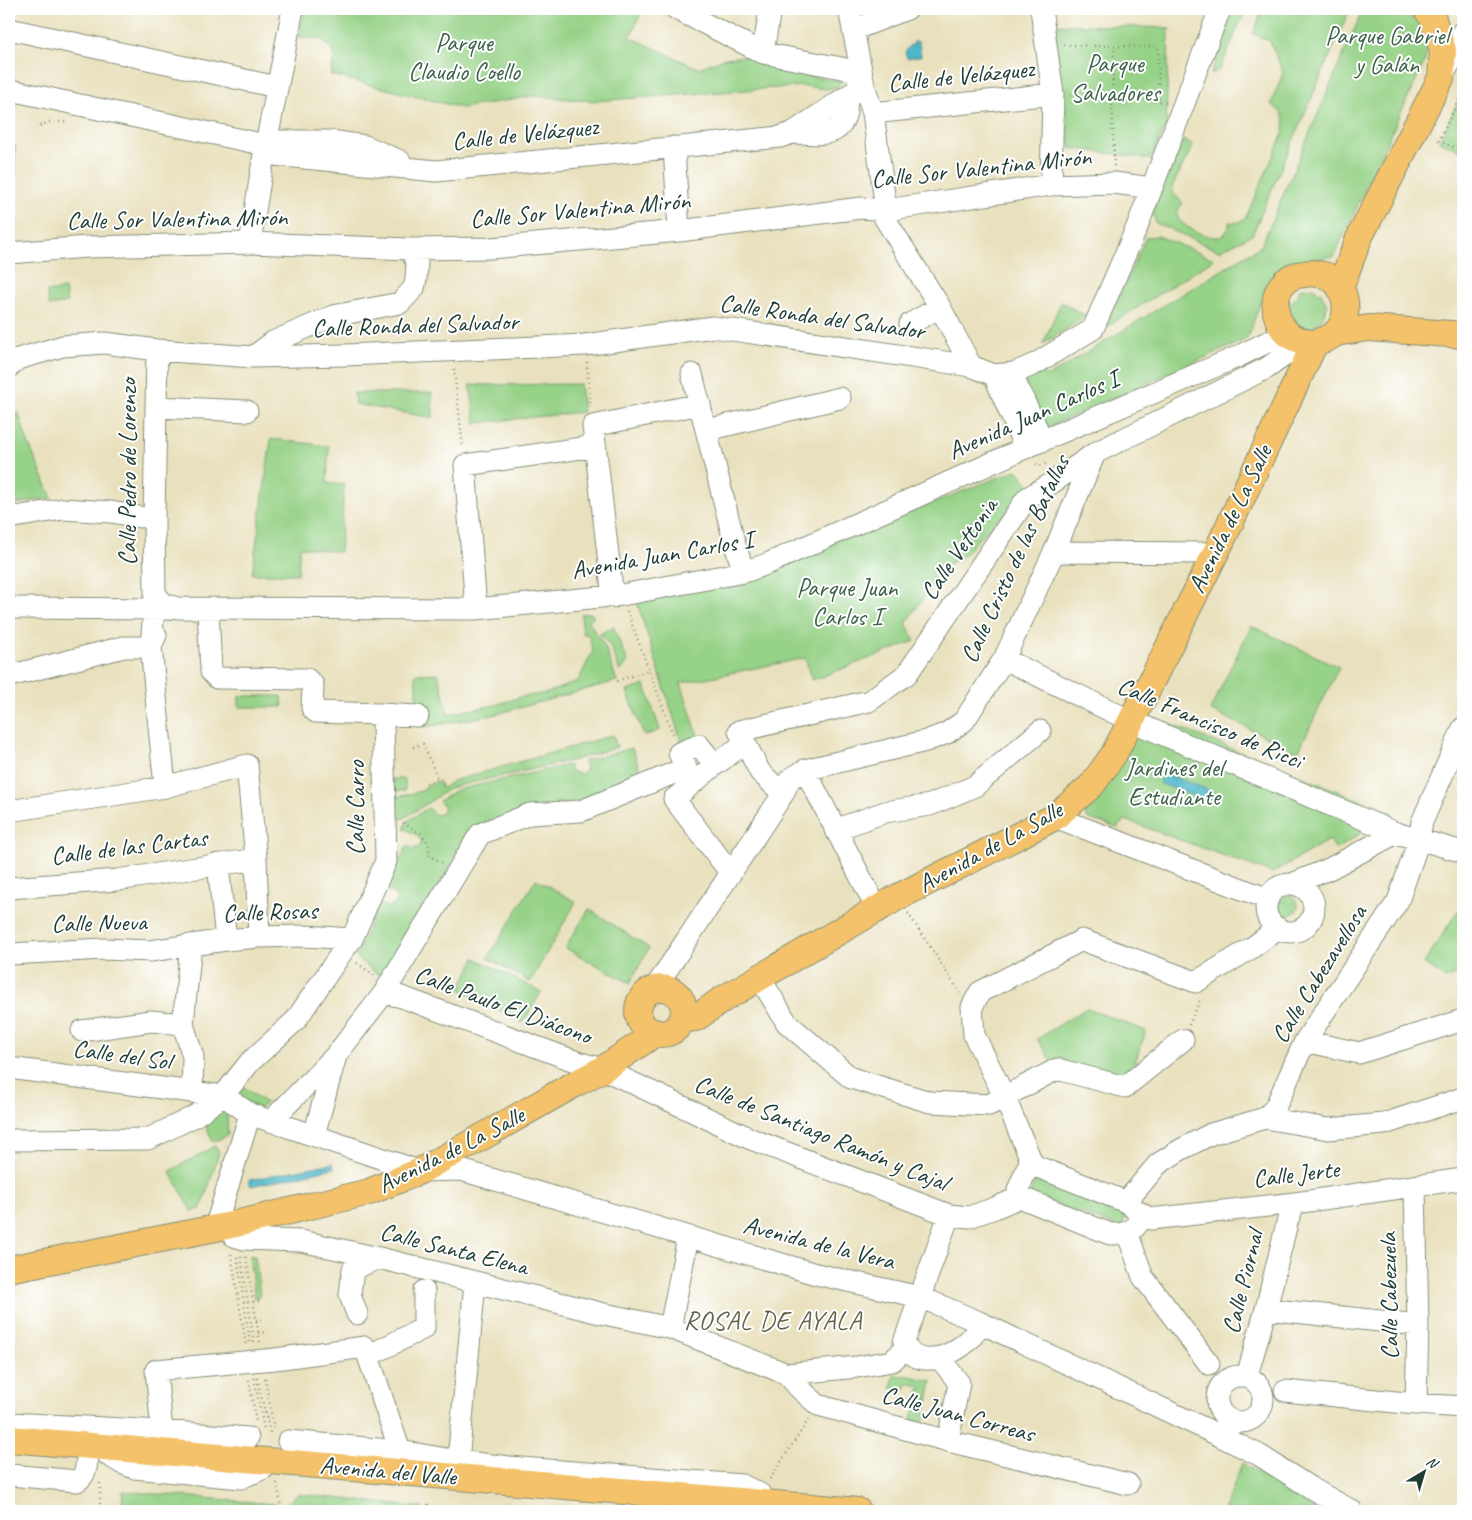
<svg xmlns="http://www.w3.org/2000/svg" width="1472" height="1520" font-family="Caveat,sans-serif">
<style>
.green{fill:#96d287;stroke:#5a885e}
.water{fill:#4eb8cb;stroke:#367a80}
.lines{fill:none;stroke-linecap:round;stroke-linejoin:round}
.minor-casing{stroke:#848f79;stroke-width:23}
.major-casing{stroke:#848f79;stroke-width:28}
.path{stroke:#848f79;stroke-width:2.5;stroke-dasharray:1 4;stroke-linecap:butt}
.minor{stroke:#fff;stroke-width:21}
.major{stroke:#f3c26a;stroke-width:26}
.labels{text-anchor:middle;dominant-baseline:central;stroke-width:4;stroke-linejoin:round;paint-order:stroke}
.park-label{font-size:25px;fill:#3d6249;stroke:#fff}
.street-label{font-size:25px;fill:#1f3d34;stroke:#fff}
.neighbourhood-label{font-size:26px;letter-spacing:1px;fill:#64644b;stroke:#fff}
</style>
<rect width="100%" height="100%" fill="#fff"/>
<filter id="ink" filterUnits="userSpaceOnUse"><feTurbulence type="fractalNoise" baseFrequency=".02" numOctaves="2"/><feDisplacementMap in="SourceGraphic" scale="10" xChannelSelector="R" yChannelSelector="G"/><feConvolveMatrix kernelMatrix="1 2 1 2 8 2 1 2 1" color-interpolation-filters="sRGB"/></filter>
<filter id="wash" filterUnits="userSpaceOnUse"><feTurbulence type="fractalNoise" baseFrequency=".0096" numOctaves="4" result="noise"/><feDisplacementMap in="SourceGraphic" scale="20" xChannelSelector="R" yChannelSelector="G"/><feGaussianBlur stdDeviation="1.12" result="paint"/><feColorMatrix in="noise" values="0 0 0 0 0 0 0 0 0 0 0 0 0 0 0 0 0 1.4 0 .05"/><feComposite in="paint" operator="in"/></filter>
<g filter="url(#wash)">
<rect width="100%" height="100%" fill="#e9e1be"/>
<path class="green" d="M 305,9 L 643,9 L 630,37 L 698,68 L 725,58 L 747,56 L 772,68 L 787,73 L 842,81 C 836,94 816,87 804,86 L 594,101 L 533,96 L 462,108 L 331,75 L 334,53 L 322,39 L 299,37 Z
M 1234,9 L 1246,9 L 1220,69 L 1211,74 Z
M 1249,9 L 1350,9 L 1252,235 L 1219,251 L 1156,223 L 1152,212 L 1183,140 L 1193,145 L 1172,187 L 1174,194 L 1183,203 C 1181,206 1178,209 1177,214 C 1177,225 1206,238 1216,237 C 1220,237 1220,237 1224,235 L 1229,227 L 1229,222 C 1236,223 1242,223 1246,217 L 1283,134 C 1287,118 1283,113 1271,104 L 1283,73 L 1270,41 L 1253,34 L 1261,14 Z
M 1363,9 L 1418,9 L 1431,38 L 1424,63 L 1334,256 L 1296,263 L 1269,279 L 1247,339 L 1046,428 L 1024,379 L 1040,369 L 1047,377 L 1261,246 Z
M 1052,24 L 1169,28 L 1166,127 L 1150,159 L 1071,148 Z
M 1463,91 L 1463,151 L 1439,141 Z
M 15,146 L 13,217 L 9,221 L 9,182 Z
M 1158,236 L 1214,259 L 1105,328 L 1146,237 Z
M 1311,287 L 1321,293 L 1327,305 C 1325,315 1319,328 1307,328 C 1301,328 1296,324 1292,321 L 1287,301 L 1292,302 L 1299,294 L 1299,289 Z
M 65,289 L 67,303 L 49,306 L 47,292 Z
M 1061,302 L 1086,316 L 1043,344 Z
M 580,384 L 583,412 L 476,423 L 470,385 Z
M 354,393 L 432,393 L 433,418 L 355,404 Z
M 18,412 L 27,440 L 52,498 L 9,505 L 9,418 Z
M 271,439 L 329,446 L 327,483 L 344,485 L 340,552 L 300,547 L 298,574 L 252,574 Z
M 1017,470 L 1032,488 L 989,528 L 959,560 L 951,562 L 939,575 L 906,623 L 915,641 L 813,680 L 805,658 L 681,683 L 699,739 L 682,744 L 636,599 L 742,578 Z
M 590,613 L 594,616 L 588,621 L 605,647 L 617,681 L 493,715 L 425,727 L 424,721 L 418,709 L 415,674 L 438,673 L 448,714 L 495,705 L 521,697 L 547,693 L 578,681 L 593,651 L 588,634 L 583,634 L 581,614 Z
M 613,626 L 628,662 L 620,672 L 610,646 L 600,634 Z
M 1251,626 L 1339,667 L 1298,752 L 1210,710 Z
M 645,685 L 660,730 L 644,736 L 627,691 Z
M 282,696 L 283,707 L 239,707 L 239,696 Z
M 1147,715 L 1393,813 L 1336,849 L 1329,840 L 1272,873 L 1125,820 L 1117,828 L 1087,818 L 1085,812 L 1085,807 Z
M 613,735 L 617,747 L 574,760 L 452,787 L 403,819 L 394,811 L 394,798 L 425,790 L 425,787 L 439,781 L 442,789 L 453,781 Z
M 632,748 L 641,772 L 577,802 L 474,826 L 385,977 L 374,972 L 358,959 L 356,956 L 379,903 L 389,907 L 395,905 L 397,899 L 395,894 L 385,890 L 407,846 L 413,849 L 419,847 L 422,842 L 418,836 L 404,828 L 409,820 L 428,808 L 434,814 L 438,815 L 442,812 L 444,807 L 439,801 L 456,790 L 569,765 L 571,772 L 582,774 L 586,769 L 584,761 Z
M 390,779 L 405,779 L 405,791 L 391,791 Z
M 536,879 L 576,902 L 530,982 L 488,958 Z
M1278 905a10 10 0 1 1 20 0a10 10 0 1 1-20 0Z
M 589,909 L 649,948 L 630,983 L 565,948 Z
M 1463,910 L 1463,971 L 1445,979 L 1424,963 L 1457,912 Z
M 475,958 L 541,992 L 523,1023 L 460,989 Z
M 1087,1008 L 1146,1031 L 1131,1074 L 1121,1079 L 1052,1062 L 1037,1039 Z
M 244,1087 L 266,1103 L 260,1109 L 237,1096 Z
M 224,1108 L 227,1113 L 228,1135 L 213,1142 L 204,1121 Z
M 215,1146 L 219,1152 L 204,1201 L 200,1209 L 192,1211 L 170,1171 Z
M 1038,1173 L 1120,1208 L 1125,1214 L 1124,1222 L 1120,1228 L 1030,1194 Z
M 249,1256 L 255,1256 L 260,1296 L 255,1298 Z
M 894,1376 L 910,1376 L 932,1381 L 924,1422 L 912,1420 L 921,1386 L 907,1383 L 904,1391 L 891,1388 Z
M 1242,1463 L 1316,1510 L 1317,1511 L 1224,1511 Z
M 123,1491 L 285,1505 L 298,1494 L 423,1508 L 423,1511 L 162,1511 L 122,1508 Z"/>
<path class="water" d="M 914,41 L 919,42 L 921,56 L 907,58 L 905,52 L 910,45 L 914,45 Z
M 1163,773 L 1214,792 L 1210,802 L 1159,783 Z
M 333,1163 L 334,1168 L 251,1186 L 249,1180 Z"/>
</g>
<g filter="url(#ink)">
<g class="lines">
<g class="minor-casing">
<path id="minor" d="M 676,9 L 763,53 L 852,70 L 864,85 L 873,113 L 886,210
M 1041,9 L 1053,94
M 9,29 L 277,87
M 853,30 L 907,9
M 763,53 L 770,9
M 1443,75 L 1455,54 L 1463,31
M 15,91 L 265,145
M 873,113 L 1053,94 L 1051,185
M 792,133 C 827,134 848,139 847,96
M 266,141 L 330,141 L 365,146 L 400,161
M 674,147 L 679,231
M 264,154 L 436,171 L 780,137 L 792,133 L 864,85 L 849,9
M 879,209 L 940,307 L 971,366
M 250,243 L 264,154 L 293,9
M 9,253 L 88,247 L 250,243 L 410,249 L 491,248 L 679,231 L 861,208 L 886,210 L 1051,185 L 1114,183 L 1152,188
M 910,324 L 940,307
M 157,350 L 154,520 L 155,594 L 151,647 L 165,787
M 253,357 L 273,342 L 333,316 L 400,303 L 414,288 L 416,279 L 417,263 L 410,249
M 9,367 L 18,359 L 63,346 L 105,343 L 157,350 L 253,357 L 345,355 L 585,345 L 713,327 L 971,366 L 994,375 L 1014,373 L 1035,364 L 1093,329 L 1137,227 L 1220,9
M 1014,373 L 1016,384 L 1043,441
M 692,374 L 735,545 L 744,572
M 994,375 L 1025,448
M 156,407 L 247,411
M 707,430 L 840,398
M 9,518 L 63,509 L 111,512 L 140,517
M 1054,552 L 1216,553
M 155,594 L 164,604 L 178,608 L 476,609 L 622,595 L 744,572 L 767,564 L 1025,448 L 1237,357 L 1286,333
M 613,597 L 593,426 L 700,404
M 9,608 L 168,609
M 476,609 L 465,465 L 595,446
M 1004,659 L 1131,721 L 1396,833
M 9,676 L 124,647 L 151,647 L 156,635
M 380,714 L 418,716
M 805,770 L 877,909
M 783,794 L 760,772 L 739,731 L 869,701 L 907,674 L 1027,498 L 1052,483 L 1095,453
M 9,811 L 165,787 L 247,765 L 256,859 L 259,937
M 1055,817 L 1268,899
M 835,830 L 885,812 L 930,805 L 975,786 L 1040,731
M 218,864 L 226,940
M 730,872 L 674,799 L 715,765 L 745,743
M 1292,884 L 1329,869 L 1396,833 L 1463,852
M1266 908a24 24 0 1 1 48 0a24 24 0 1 1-48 0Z
M 9,888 L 117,880 L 256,859
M 191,945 L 183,1024 L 193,1057 L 192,1092
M 9,954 L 105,949 L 150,951 L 226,940 L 259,937 L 305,936 L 352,939
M 760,978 L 787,1023 L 851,1078 L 930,1102 L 989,1105 L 1057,1069 L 1125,1087 L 1183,1040
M 655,988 L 783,794 L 790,779 L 805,770 L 926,741 L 947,733 L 964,721 L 1004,659 L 1054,552 L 1095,453 L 1267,368 L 1284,356 L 1293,338
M 384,993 L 402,997 L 580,1063 L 603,1069 L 751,1139 L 949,1215 L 969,1217 L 995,1208 L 1020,1197
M 82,1031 L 151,1021 L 183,1024
M 1305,1041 L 1359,1053 L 1463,1020
M 9,1068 L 223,1096 L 227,1099
M 231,1101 L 250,1114 L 407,1167 L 420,1171 L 461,1170 L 816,1274 L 920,1297 L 979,1322 L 1214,1433 L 1259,1455 L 1311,1488 L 1352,1511
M 1265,1118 L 1328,1129 L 1384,1124 L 1463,1098
M 271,1121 L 337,1054 L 384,993 L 480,834 L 530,814 L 581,811 L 686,768 L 679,753 L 699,745 L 715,765
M 314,1135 L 336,1056
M 9,1140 L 148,1139 L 195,1116 L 223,1096 L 250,1062 L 296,1020 L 342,952 L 352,939 L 386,861 L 383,719 L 380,714 L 316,712 L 312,708 L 313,685 L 307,679 L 217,678 L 211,672 L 208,609
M 1033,1165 L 1005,1098 L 974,1035 L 972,1007 L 980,992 L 1082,940 L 1196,982 L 1253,947 L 1278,928
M 1033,1165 L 1126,1202 C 1152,1219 1135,1235 1110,1234 L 1020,1197 L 1018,1190 L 1028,1166 Z
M 1415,1187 L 1418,1325 L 1416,1404
M 1126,1202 L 1158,1164 L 1180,1150 L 1211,1134 L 1265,1118 L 1275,1108 L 1305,1041 L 1398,901 L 1419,840 L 1422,822 L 1463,728
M 1137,1211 L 1151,1219 L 1295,1203 L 1463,1179
M 949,1215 L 904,1342 C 915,1373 953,1356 970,1339 C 975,1334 977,1328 979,1322
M 231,1225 L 234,1236 L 244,1239 L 301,1241 L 379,1258 L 600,1313 L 670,1328 L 787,1374 L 857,1367 L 892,1361 L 906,1348
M 215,1228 L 250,1114
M 1127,1232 L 1143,1277 L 1209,1364
M 1266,1309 L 1418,1325
M 357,1314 L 350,1295 L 353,1269 L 379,1258
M 670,1328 L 688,1237
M 368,1356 L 424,1328 L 424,1291
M 939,1357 L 959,1383 L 948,1441
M 787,1374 L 800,1389 L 818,1405 L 948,1441 L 1128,1484
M1217 1399a23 23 0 1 1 46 0a23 23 0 1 1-46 0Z
M 1247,1376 L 1266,1309 L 1288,1219 L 1295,1203
M 1285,1391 L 1416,1404 L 1463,1407
M 9,1423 L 162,1431 L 248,1438
M 162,1431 L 156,1370 L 275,1359 L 365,1347 L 400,1451 L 399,1463
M 288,1441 L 400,1451 L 458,1461 L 509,1467 L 742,1485 L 760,1494 L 768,1503
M 108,1455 L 121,1463 L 134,1468 L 241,1478 L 264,1468
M 460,1474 L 458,1461 L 475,1283
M 9,1475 L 77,1481 C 89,1475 87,1457 87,1445"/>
</g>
<g class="major-casing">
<path id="major" d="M 1312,273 C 1316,274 1323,274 1327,276 C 1346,284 1351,313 1339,329 C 1335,335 1327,339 1320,341 C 1313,344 1309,343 1302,341 C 1297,339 1292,338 1288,334 C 1270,318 1270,283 1297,275 C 1301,274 1307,274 1312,273 Z
M 1340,288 L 1359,238 L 1441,78 L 1443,50 L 1432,16 L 1426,9
M 1335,333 L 1369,328 L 1463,335
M638 1011a23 23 0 1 1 46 0a23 23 0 1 1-46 0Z
M 682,1020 L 696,1018 L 723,999 L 898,897 L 1055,817 L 1092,785 L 1114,754 L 1147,690 L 1223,538 L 1315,343
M 9,1269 L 231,1225 L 369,1192 L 420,1171 L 482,1137 L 571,1086 L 603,1069 L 647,1039 L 655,1032
M 9,1439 L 858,1511"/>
</g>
<path class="path" d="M 1064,45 L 1158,47 L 1159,101
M 1463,91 L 1439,141 L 1463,151
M 1070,95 L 1166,102
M 40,126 L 48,122 L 68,122
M 1114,166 L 1112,97 L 1114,47
M 587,362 L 591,409
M 454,369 L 463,448
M 1036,464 L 1038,466 L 1046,464
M 627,611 L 674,737
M 617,681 L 649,670
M 413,747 L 423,744 L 438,779 L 424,784
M 403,823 L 422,834 L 429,844 L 429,856 L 443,863
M 908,913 L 960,993
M 357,963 L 375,976
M 1189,1025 L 1200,1000
M 231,1254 L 246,1345
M 237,1257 L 250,1343
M 241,1257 L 254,1343
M 246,1257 L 260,1343
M 253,1302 L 261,1301
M 256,1320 L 265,1320
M 258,1333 L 267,1332
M 254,1378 L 264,1429
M 257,1378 L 271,1436
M 265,1378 L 274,1429
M 249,1380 L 256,1421
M 770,1479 L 809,1419
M 100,1483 L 100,1511
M 277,1483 L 282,1511
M 508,1503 L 509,1511
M 428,1504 L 429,1511"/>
<use href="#minor" class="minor"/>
<use href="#major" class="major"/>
</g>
</g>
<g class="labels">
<g class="park-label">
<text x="1387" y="36">Parque Gabriel<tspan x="1387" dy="29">y Galán</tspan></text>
<text x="464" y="43">Parque<tspan x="464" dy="29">Claudio Coello</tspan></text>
<text x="1115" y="64">Parque<tspan x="1115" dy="29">Salvadores</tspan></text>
<text x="847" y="588">Parque Juan<tspan x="847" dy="29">Carlos I</tspan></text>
<text x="1174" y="768">Jardines del<tspan x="1174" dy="29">Estudiante</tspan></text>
</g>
<g class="street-label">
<text transform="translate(961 76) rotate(-6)">Calle de Velázquez</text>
<text transform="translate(525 134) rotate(-6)">Calle de Velázquez</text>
<text transform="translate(981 168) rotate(-6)">Calle Sor Valentina Mirón</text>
<text transform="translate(580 210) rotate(-5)">Calle Sor Valentina Mirón</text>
<text transform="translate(177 219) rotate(-1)">Calle Sor Valentina Mirón</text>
<text transform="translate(822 317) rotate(8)">Calle Ronda del Salvador</text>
<text transform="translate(415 325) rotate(-2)">Calle Ronda del Salvador</text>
<text transform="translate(1033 415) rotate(-24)">Avenida Juan Carlos I</text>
<text transform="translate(128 472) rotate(-90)">Calle Pedro de Lorenzo</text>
<text transform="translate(1230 519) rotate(-64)">Avenida de La Salle</text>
<text transform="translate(959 549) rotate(-56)">Calle Vettonia</text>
<text transform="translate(662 555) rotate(-10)">Avenida Juan Carlos I</text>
<text transform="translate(1015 559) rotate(-65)">Calle Cristo de las Batallas</text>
<text transform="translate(1210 723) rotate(23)">Calle Francisco de Ricci</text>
<text transform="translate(356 808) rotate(-90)">Calle Carro</text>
<text transform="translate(129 847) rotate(-7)">Calle de las Cartas</text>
<text transform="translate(990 847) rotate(-29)">Avenida de La Salle</text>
<text transform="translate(270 912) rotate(-2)">Calle Rosas</text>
<text transform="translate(99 923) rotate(-1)">Calle Nueva</text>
<text transform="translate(1319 974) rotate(-58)">Calle Cabezavellosa</text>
<text transform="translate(503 1005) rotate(20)">Calle Paulo El Diácono</text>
<text transform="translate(122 1055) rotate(8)">Calle del Sol</text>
<text transform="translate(821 1133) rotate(22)">Calle de Santiago Ramón y Cajal</text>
<text transform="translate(451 1150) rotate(-27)">Avenida de La Salle</text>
<text transform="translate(1296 1174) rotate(-7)">Calle Jerte</text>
<text transform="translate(819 1243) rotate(14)">Avenida de la Vera</text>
<text transform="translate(454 1249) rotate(14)">Calle Santa Elena</text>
<text transform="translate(1243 1282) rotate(-76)">Calle Piornal</text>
<text transform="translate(1389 1296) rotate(-91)">Calle Cabezuela</text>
<text transform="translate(958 1414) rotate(15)">Calle Juan Correas</text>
<text transform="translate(388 1471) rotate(5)">Avenida del Valle</text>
</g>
<g class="neighbourhood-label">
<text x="773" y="1320">ROSAL DE AYALA</text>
</g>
</g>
<rect width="1472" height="1520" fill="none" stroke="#fff" stroke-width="30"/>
<g transform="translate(1424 1472) rotate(38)" stroke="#ffffff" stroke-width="4" paint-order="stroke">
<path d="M0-4L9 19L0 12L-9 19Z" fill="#1f3d34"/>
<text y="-8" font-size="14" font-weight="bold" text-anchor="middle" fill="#1f3d34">N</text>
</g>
</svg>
